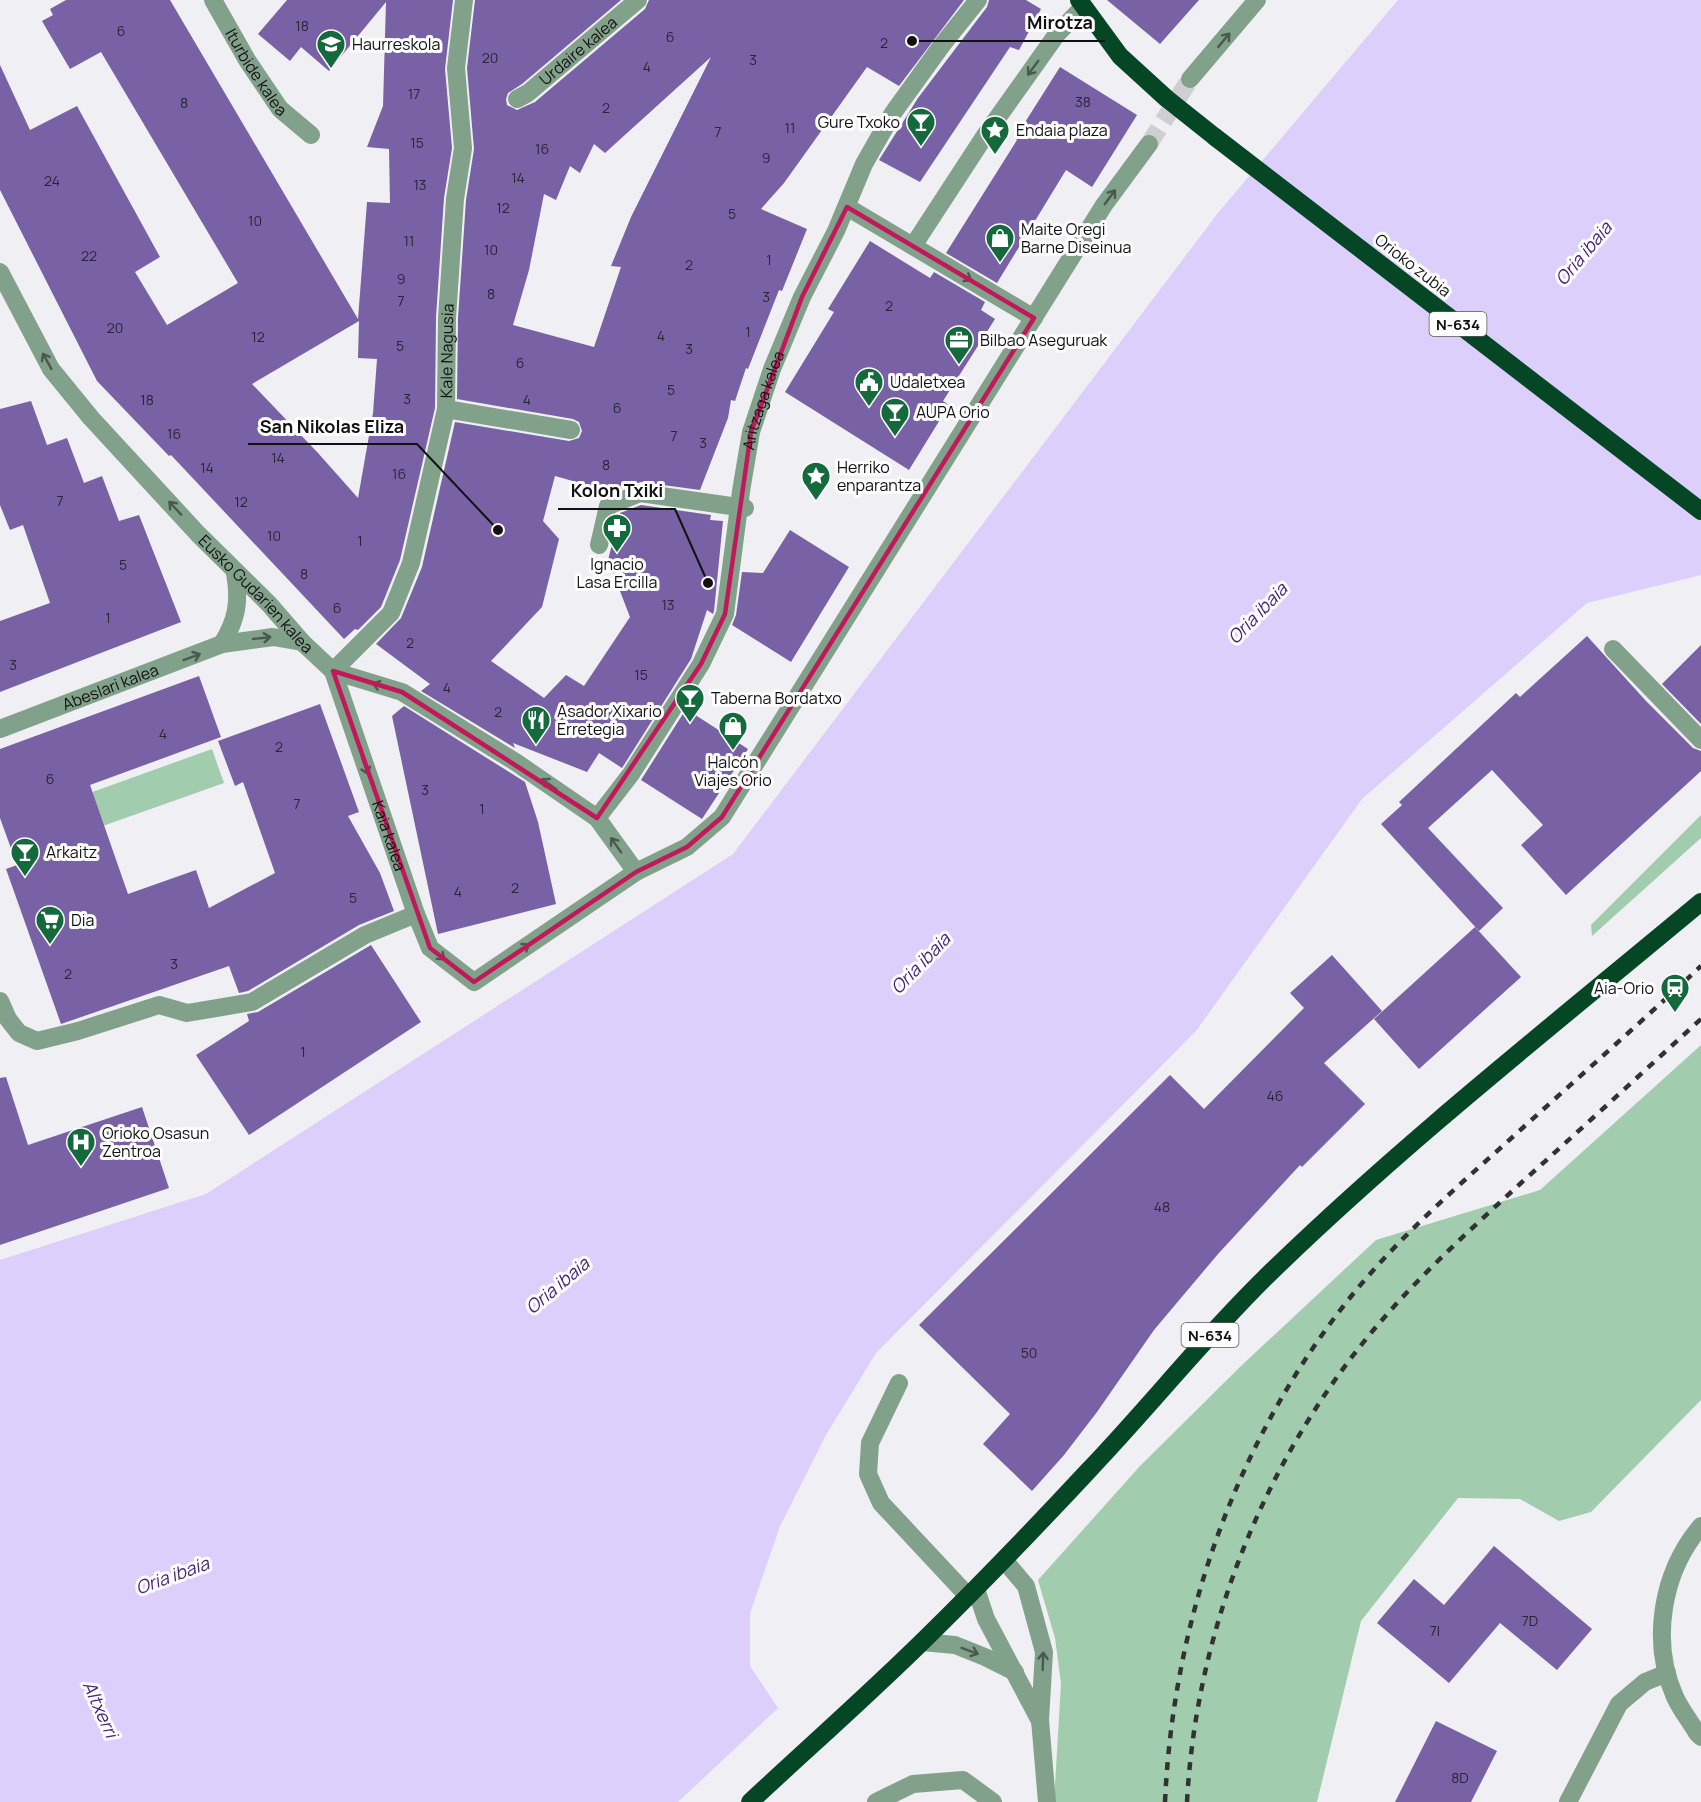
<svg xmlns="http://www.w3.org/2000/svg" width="1701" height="1802" font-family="Manrope,sans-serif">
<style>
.green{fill:#a1cdae}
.water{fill:#dccffb}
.building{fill:#7861a4;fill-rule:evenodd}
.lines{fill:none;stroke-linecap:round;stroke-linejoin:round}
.minor-tunnel{stroke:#cfced2;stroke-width:18;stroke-dasharray:18 9;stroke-linecap:butt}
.minor{stroke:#82a18b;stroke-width:18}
.highway{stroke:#054625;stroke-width:18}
.rail{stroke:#323234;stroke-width:4.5;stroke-dasharray:8 8;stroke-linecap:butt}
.highway-bridge{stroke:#054625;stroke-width:18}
.oneway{stroke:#4a594e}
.marked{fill:none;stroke:#c2185b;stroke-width:4.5;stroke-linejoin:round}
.labels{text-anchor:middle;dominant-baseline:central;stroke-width:6;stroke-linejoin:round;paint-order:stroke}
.number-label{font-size:14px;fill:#2b2536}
.shield{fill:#fdfdfe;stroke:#585859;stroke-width:1.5}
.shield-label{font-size:15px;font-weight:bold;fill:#111112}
.poi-label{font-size:16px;fill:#111112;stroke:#fdfdfe;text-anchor:start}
.street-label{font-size:16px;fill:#111112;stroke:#fdfdfe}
.water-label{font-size:18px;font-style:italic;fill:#472477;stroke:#fdfdfe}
.leader{fill:none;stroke:#111112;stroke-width:2}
.callout-dot{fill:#111112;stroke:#fdfdfe;stroke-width:2}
.callout-label{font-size:18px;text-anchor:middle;font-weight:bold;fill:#111112;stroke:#fdfdfe;stroke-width:6;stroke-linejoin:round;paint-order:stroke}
</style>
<rect width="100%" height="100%" fill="#f0eff4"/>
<path class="green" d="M 212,749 L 224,783 L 21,855 L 9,822 Z
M 1701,815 L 1701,838 L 1592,936 L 1591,925 Z
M 1701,1045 L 1701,1400 L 1591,1512 L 1559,1521 L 1520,1499 L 1458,1498 L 1361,1621 L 1317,1802 L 1054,1802 L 1061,1684 L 1055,1638 L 1038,1580 L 1140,1466 L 1242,1365 L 1376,1240 L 1540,1190 Z"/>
<path class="water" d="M 1398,0 L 1701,0 L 1701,575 L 1587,603 L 1362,799 L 1196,1031 L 876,1353 L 826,1435 L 780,1526 L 750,1613 L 750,1666 L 778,1708 L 678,1802 L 0,1802 L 0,1260 L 206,1194 L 733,854 L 1218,213 Z"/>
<path class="building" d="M 66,0 L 170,0 L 358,319 L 367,202 L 390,203 L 389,149 L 367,147 L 383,106 L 386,2 L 329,71 L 301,47 L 290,61 L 258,34 L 287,0 L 453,0 L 445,69 L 452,148 L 444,198 L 436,317 L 435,408 L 400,560 L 381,607 L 358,630 L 355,629 L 344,639 L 171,455 L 169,456 L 97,381 L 0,190 L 0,65 L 30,130 L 77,106 L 160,257 L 135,272 L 167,325 L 238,283 L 101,52 L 70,69 L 42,21 L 53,15 L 50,9 ZM 359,321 L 358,358 L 377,359 L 373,413 L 358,498 L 318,453 L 252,384 Z
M 475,0 L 621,0 L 522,84 L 508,93 L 506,99 L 507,105 L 517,110 L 535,102 L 645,9 L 649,0 L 964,0 L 899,86 L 867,67 L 784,183 L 761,209 L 807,229 L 782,291 L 779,290 L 748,369 L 746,368 L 735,401 L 731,400 L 728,418 L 700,490 L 641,482 L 612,492 L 555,476 L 543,521 L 559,539 L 542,607 L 491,661 L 544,698 L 566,675 L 584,686 L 630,617 L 608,560 L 620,513 L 641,505 L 711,515 L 710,520 L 723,521 L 714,611 L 713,614 L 707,610 L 691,659 L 622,768 L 599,753 L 587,772 L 513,743 L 515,748 L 421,691 L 430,684 L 376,644 L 401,618 L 422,567 L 455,422 L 569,441 L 579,438 L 582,431 L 579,422 L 573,419 L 457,399 L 458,318 L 466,200 L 474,149 L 467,68 ZM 711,57 L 631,217 L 611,266 L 621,267 L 594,347 L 513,325 L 529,270 L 544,194 L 556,200 L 570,166 L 580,173 L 594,144 L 605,153 Z
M 989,0 L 1026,0 L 1041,9 L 1019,50 L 1010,47 L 920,182 L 879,160 L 918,98 L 987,7 Z
M 1107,0 L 1199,0 L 1160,44 Z
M 1060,67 L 1137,115 L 1092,187 L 1066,170 L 997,283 L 946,253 L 1017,140 L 1015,138 Z
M 870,241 L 930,278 L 934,272 L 985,302 L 981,310 L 995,319 L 943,401 L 949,405 L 909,470 L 785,392 L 834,312 L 828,309 Z
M 31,401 L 47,445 L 67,438 L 84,483 L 102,476 L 119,521 L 139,515 L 181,622 L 0,692 L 0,621 L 50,603 L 23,525 L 10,530 L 0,505 L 0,409 Z
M 790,530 L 849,567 L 791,662 L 732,625 L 736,615 L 742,572 L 763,573 Z
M 1587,636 L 1646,701 L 1693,748 L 1701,751 L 1701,771 L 1566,895 L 1521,845 L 1543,825 L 1492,770 L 1428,828 L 1503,908 L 1479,931 L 1381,824 L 1402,805 L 1399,802 L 1516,693 L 1520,697 Z
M 1701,645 L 1701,724 L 1662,684 Z
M 199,676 L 221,737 L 90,785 L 128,894 L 196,870 L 209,908 L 275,873 L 243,782 L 235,786 L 218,741 L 320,704 L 359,812 L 348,816 L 380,873 L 394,911 L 359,925 L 248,991 L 239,993 L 229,966 L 61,1024 L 6,869 L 17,865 L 0,818 L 0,749 Z
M 404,706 L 525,782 L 538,822 L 556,904 L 438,934 L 392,716 Z
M 686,709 L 748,749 L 702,819 L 641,780 Z
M 1475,927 L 1521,977 L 1419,1069 L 1374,1019 Z
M 371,945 L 421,1022 L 249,1135 L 196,1055 L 249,1021 L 247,1014 L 258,1012 Z
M 1332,955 L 1382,1011 L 1324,1063 L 1365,1104 L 1302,1167 L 1300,1165 L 1218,1254 L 1154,1330 L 1097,1412 L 1064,1455 L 1032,1491 L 983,1444 L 1010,1414 L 919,1325 L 1170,1075 L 1204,1109 L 1304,1008 L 1290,993 Z
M 6,1077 L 28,1145 L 142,1107 L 169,1188 L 0,1245 L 0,1078 Z
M 1494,1546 L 1592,1629 L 1557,1670 L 1500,1623 L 1449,1683 L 1377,1623 L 1414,1579 L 1444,1605 Z
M 1436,1721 L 1497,1751 L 1471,1802 L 1395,1802 Z"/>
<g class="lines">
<path class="minor-tunnel" d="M 1149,144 L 1190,79"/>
<g class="minor">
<path id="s1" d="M 213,0 L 247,60 L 280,109 L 311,135"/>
<path d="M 1190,79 L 1257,0"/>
<path id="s2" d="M 517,99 L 528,93 L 638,0"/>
<path d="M 847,207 L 1034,318"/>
<path d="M 913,246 L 986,134 L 1057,34 L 1083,7"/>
<path id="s3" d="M 0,272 L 51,369 L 91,418 L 198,534 L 269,604 L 302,642 L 333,671 L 402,692 L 517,763 L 597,818 L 636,872"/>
<path d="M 446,409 L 571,430"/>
<path d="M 599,545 L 608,506 L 640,493 L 745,508"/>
<path d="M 222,644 C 237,619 240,602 235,573"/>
<path d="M 1613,649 L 1701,740"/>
<path id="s4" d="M 333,671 L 416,914 L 430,948 L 474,982 L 636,872 L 687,847 L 722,817 L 1104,205 L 1149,144"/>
<path id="s5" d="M 333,671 L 391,613 L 411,563 L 446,409 L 447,318 L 455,199 L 463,148 L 456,68 L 464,0"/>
<path id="s6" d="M 0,729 L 222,644 L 273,637 L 302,642"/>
<path id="s7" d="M 597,818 L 631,774 L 701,664 L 725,614 L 741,491 L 751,432 L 772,369 L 802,297 L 836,231 L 864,164 L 893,113 L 942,45 L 978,0"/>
<path d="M 0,1001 L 8,1019 L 19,1033 L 37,1041 L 78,1031 L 159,1005 L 187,1013 L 252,1002 L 365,935 L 416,914"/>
<path d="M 899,1383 L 870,1443 L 868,1474 L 881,1503 L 968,1596"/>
<path d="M 1701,1526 C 1662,1572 1650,1641 1675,1697 C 1681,1710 1690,1721 1697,1733 L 1701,1737"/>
<path d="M 1004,1560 L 1026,1586 L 1044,1652 L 1040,1720 L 1047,1802"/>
<path d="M 976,1589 L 986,1619 L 1039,1719"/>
<path d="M 922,1642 L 955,1645 L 985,1657 L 1015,1672"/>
<path d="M 876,1802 L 913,1784 L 963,1780 L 993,1802"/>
<path d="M 1568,1802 L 1619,1704 L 1645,1682 L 1667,1673"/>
</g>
<path class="highway" d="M 1079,0 L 1120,56 L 1166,98
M 1215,137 L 1701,511
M 750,1802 C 808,1748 867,1696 924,1640 C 980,1585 1035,1528 1089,1470 C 1151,1405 1207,1334 1272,1271 C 1407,1140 1556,1023 1701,902"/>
<path class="rail" d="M 1165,1802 C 1173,1623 1234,1446 1345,1304 C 1392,1244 1449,1194 1506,1143 C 1571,1084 1637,1026 1701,966
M 1187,1802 C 1196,1630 1265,1458 1376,1327 C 1420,1275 1471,1229 1521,1183 C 1581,1129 1641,1074 1701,1019"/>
<path class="highway-bridge" d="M 1166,98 L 1215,137"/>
</g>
<defs><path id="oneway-shaft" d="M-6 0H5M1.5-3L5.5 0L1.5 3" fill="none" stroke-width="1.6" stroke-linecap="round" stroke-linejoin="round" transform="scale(1.5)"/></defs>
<g class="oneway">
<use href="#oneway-shaft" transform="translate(1224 40) rotate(-50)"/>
<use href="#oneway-shaft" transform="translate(1033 68) rotate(126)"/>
<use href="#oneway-shaft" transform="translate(1110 197) rotate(-54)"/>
<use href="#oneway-shaft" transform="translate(964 276) rotate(31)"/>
<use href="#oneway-shaft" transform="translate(47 361) rotate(-119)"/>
<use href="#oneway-shaft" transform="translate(175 508) rotate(-133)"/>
<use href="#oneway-shaft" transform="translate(262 638) rotate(-6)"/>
<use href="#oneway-shaft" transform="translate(192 657) rotate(-21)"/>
<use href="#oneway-shaft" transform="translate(381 686) rotate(-163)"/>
<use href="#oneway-shaft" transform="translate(365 766) rotate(71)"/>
<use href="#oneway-shaft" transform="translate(549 784) rotate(-145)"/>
<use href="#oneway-shaft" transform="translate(616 845) rotate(-125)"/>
<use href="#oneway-shaft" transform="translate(522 949) rotate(-34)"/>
<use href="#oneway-shaft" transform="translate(438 954) rotate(40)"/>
<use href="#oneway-shaft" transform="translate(970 1651) rotate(21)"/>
<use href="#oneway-shaft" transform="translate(1043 1661) rotate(-88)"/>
</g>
<path class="marked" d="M 847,207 L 1034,318 L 722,817 L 687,847 L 636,872 L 474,982 L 430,948 L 333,671 L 402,692 L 597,818 L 701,664 L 725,614 L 751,432 L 802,297 Z"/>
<defs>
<g id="school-pin" transform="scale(1.5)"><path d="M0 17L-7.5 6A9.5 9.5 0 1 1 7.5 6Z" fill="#146a3d" stroke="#fdfdfe"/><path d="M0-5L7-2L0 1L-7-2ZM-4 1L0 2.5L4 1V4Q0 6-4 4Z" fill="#fff"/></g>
<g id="bar-pin" transform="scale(1.5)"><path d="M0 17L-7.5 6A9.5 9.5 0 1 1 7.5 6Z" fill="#146a3d" stroke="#fdfdfe"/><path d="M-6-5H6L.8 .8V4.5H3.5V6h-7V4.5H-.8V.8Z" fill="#fff"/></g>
<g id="sight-pin" transform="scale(1.5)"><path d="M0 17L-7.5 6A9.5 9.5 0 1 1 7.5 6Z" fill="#146a3d" stroke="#fdfdfe"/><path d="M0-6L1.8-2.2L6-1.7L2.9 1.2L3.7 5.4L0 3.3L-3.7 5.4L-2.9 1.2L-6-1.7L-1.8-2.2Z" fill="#fff"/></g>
<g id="shop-pin" transform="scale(1.5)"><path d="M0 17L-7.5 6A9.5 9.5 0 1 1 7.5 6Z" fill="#146a3d" stroke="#fdfdfe"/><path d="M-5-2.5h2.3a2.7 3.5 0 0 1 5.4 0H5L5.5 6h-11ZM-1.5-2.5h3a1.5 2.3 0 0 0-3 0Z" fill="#fff"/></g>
<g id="office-pin" transform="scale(1.5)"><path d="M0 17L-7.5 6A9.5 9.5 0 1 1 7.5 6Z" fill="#146a3d" stroke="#fdfdfe"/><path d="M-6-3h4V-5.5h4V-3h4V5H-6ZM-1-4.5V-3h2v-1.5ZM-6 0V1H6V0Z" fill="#fff"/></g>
<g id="civic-pin" transform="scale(1.5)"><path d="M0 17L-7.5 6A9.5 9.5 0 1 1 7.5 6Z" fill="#146a3d" stroke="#fdfdfe"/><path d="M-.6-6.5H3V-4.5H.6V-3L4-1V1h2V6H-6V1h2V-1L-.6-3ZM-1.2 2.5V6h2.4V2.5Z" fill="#fff"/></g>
<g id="pharmacy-pin" transform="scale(1.5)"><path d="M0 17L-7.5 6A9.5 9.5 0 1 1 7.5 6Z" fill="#146a3d" stroke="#fdfdfe"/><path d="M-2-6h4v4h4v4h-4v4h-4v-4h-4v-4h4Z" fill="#fff"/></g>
<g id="restaurant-pin" transform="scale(1.5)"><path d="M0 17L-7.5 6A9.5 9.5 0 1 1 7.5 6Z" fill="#146a3d" stroke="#fdfdfe"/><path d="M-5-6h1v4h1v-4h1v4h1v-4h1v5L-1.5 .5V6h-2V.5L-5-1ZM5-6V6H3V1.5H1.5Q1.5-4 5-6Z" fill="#fff"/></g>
<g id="supermarket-pin" transform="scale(1.5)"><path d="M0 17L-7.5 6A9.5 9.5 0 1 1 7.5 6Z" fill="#146a3d" stroke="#fdfdfe"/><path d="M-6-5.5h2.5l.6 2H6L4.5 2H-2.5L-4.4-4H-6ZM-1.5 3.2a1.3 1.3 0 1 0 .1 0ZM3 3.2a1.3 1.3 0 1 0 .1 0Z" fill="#fff"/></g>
<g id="station-pin" transform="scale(1.5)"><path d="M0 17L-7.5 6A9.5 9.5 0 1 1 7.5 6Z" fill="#146a3d" stroke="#fdfdfe"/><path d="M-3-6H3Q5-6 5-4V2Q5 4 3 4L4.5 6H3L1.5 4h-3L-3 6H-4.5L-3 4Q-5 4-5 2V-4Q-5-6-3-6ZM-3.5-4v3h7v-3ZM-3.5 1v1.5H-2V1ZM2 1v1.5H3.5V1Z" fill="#fff"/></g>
<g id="hospital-pin" transform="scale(1.5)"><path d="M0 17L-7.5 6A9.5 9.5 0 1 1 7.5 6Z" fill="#146a3d" stroke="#fdfdfe"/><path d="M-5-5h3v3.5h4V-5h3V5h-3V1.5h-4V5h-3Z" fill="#fff"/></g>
</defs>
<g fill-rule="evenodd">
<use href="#school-pin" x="331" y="44"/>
<use href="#bar-pin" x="921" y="122"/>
<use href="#sight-pin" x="995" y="130"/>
<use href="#shop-pin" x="1000" y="238"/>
<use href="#office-pin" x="959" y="340"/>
<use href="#civic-pin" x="869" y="382"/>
<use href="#bar-pin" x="895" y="412"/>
<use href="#sight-pin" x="816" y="476"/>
<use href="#pharmacy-pin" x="617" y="528"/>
<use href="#bar-pin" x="690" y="698"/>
<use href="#restaurant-pin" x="536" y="720"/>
<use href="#shop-pin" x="733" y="726"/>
<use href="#bar-pin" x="25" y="852"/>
<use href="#supermarket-pin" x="50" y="920"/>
<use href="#station-pin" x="1675" y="988"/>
<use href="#hospital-pin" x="81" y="1142"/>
</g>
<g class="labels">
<g class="number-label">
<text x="302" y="25">18</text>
<text x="121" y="30">6</text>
<text x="670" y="36">6</text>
<text x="884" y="42">2</text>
<text x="490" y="57">20</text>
<text x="753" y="59">3</text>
<text x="647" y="66">4</text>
<text x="414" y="93">17</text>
<text x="1083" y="101">38</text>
<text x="184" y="102">8</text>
<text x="606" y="107">2</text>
<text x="790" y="127">11</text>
<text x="718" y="131">7</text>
<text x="417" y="142">15</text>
<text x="542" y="148">16</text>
<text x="766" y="157">9</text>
<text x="518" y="177">14</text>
<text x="52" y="180">24</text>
<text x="420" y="184">13</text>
<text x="503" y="207">12</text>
<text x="732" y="213">5</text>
<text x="255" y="220">10</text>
<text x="409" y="240">11</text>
<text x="491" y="249">10</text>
<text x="89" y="255">22</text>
<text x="769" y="259">1</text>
<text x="689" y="264">2</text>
<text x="401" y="278">9</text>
<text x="491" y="293">8</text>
<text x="766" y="296">3</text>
<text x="401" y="300">7</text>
<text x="889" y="305">2</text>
<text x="115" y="327">20</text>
<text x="748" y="331">1</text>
<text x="661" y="335">4</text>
<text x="258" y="336">12</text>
<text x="400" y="345">5</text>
<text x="689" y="348">3</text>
<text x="520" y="362">6</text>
<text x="671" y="389">5</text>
<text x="407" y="398">3</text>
<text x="147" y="399">18</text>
<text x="527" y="399">4</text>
<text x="617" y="407">6</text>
<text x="174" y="433">16</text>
<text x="674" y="435">7</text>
<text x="703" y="442">3</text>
<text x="278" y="457">14</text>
<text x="606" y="464">8</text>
<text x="207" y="467">14</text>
<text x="399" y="473">16</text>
<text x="60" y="500">7</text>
<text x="241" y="501">12</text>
<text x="274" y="535">10</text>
<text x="360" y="540">1</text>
<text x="123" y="564">5</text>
<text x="304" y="573">8</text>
<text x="668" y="604">13</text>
<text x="337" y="607">6</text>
<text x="108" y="617">1</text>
<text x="410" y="642">2</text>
<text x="13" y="664">3</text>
<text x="641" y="674">15</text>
<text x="447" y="687">4</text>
<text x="498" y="711">2</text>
<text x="163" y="733">4</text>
<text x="279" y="746">2</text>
<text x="50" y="778">6</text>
<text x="425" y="789">3</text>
<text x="297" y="803">7</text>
<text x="482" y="808">1</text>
<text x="515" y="887">2</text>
<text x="458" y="891">4</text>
<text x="353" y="897">5</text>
<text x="174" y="963">3</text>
<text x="68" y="973">2</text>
<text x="303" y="1051">1</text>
<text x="1275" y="1095">46</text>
<text x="1162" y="1206">48</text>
<text x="1029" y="1352">50</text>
<text x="1530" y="1620">7D</text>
<text x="1435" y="1630">7I</text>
<text x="1460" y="1777">8D</text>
</g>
<g class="shield">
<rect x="1429.5" y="312" width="57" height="24" rx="4.5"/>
<rect x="1181.5" y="1323" width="57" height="24" rx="4.5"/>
</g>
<g class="shield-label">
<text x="1458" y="324">N-634</text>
<text x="1210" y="1335">N-634</text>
</g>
<g class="poi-label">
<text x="352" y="44">Haurreskola</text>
<text x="900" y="122" text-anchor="end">Gure Txoko</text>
<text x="1016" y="130">Endaia plaza</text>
<text x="1021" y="229">Maite Oregi<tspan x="1021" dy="18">Barne Diseinua</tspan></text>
<text x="980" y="340">Bilbao Aseguruak</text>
<text x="890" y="382">Udaletxea</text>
<text x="916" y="412">AUPA Orio</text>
<text x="837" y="467">Herriko<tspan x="837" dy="18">enparantza</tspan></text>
<text x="617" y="564" text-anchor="middle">Ignacio<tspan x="617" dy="18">Lasa Ercilla</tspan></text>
<text x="711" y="698">Taberna Bordatxo</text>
<text x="557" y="711">Asador Xixario<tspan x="557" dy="18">Erretegia</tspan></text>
<text x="733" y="762" text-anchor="middle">Halcón<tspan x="733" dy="18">Viajes Orio</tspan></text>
<text x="46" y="852">Arkaitz</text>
<text x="71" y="920">Dia</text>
<text x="1654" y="988" text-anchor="end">Aia-Orio</text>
<text x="102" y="1133">Orioko Osasun<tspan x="102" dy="18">Zentroa</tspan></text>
</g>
<g class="street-label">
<text stroke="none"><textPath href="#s2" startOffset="78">Urdaire kalea</textPath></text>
<text stroke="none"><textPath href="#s1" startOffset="84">Iturbide kalea</textPath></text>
<text transform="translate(1413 265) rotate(38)">Orioko zubia</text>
<text stroke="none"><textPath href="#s5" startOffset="352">Kale Nagusia</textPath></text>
<text stroke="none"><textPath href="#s7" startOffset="459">Aritzaga kalea</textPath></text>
<text stroke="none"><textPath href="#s3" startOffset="414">Eusko Gudarien kalea</textPath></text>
<text stroke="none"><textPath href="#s6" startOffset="118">Abeslari kalea</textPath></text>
<text stroke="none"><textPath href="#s4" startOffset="174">Kaia kalea</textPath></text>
</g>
<g class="water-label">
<text transform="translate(1583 253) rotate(-50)">Oria ibaia</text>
<text transform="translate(1257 613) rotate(-46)">Oria ibaia</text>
<text transform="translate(920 963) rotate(-46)">Oria ibaia</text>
<text transform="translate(557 1285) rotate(-40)">Oria ibaia</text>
<text transform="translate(172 1575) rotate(-20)">Oria ibaia</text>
<text transform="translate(101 1709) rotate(66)">Altxerri</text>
</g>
</g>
<path class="leader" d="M912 41L1015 41H1105M498 530L417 444H248M708 583L675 509H558"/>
<g class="callout-dot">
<circle cx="912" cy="41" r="6"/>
<circle cx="498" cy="530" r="6"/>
<circle cx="708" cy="583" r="6"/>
</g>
<g class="callout-label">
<text x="1060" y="29">Mirotza</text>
<text x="332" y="433">San Nikolas Eliza</text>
<text x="617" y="497">Kolon Txiki</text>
</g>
</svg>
